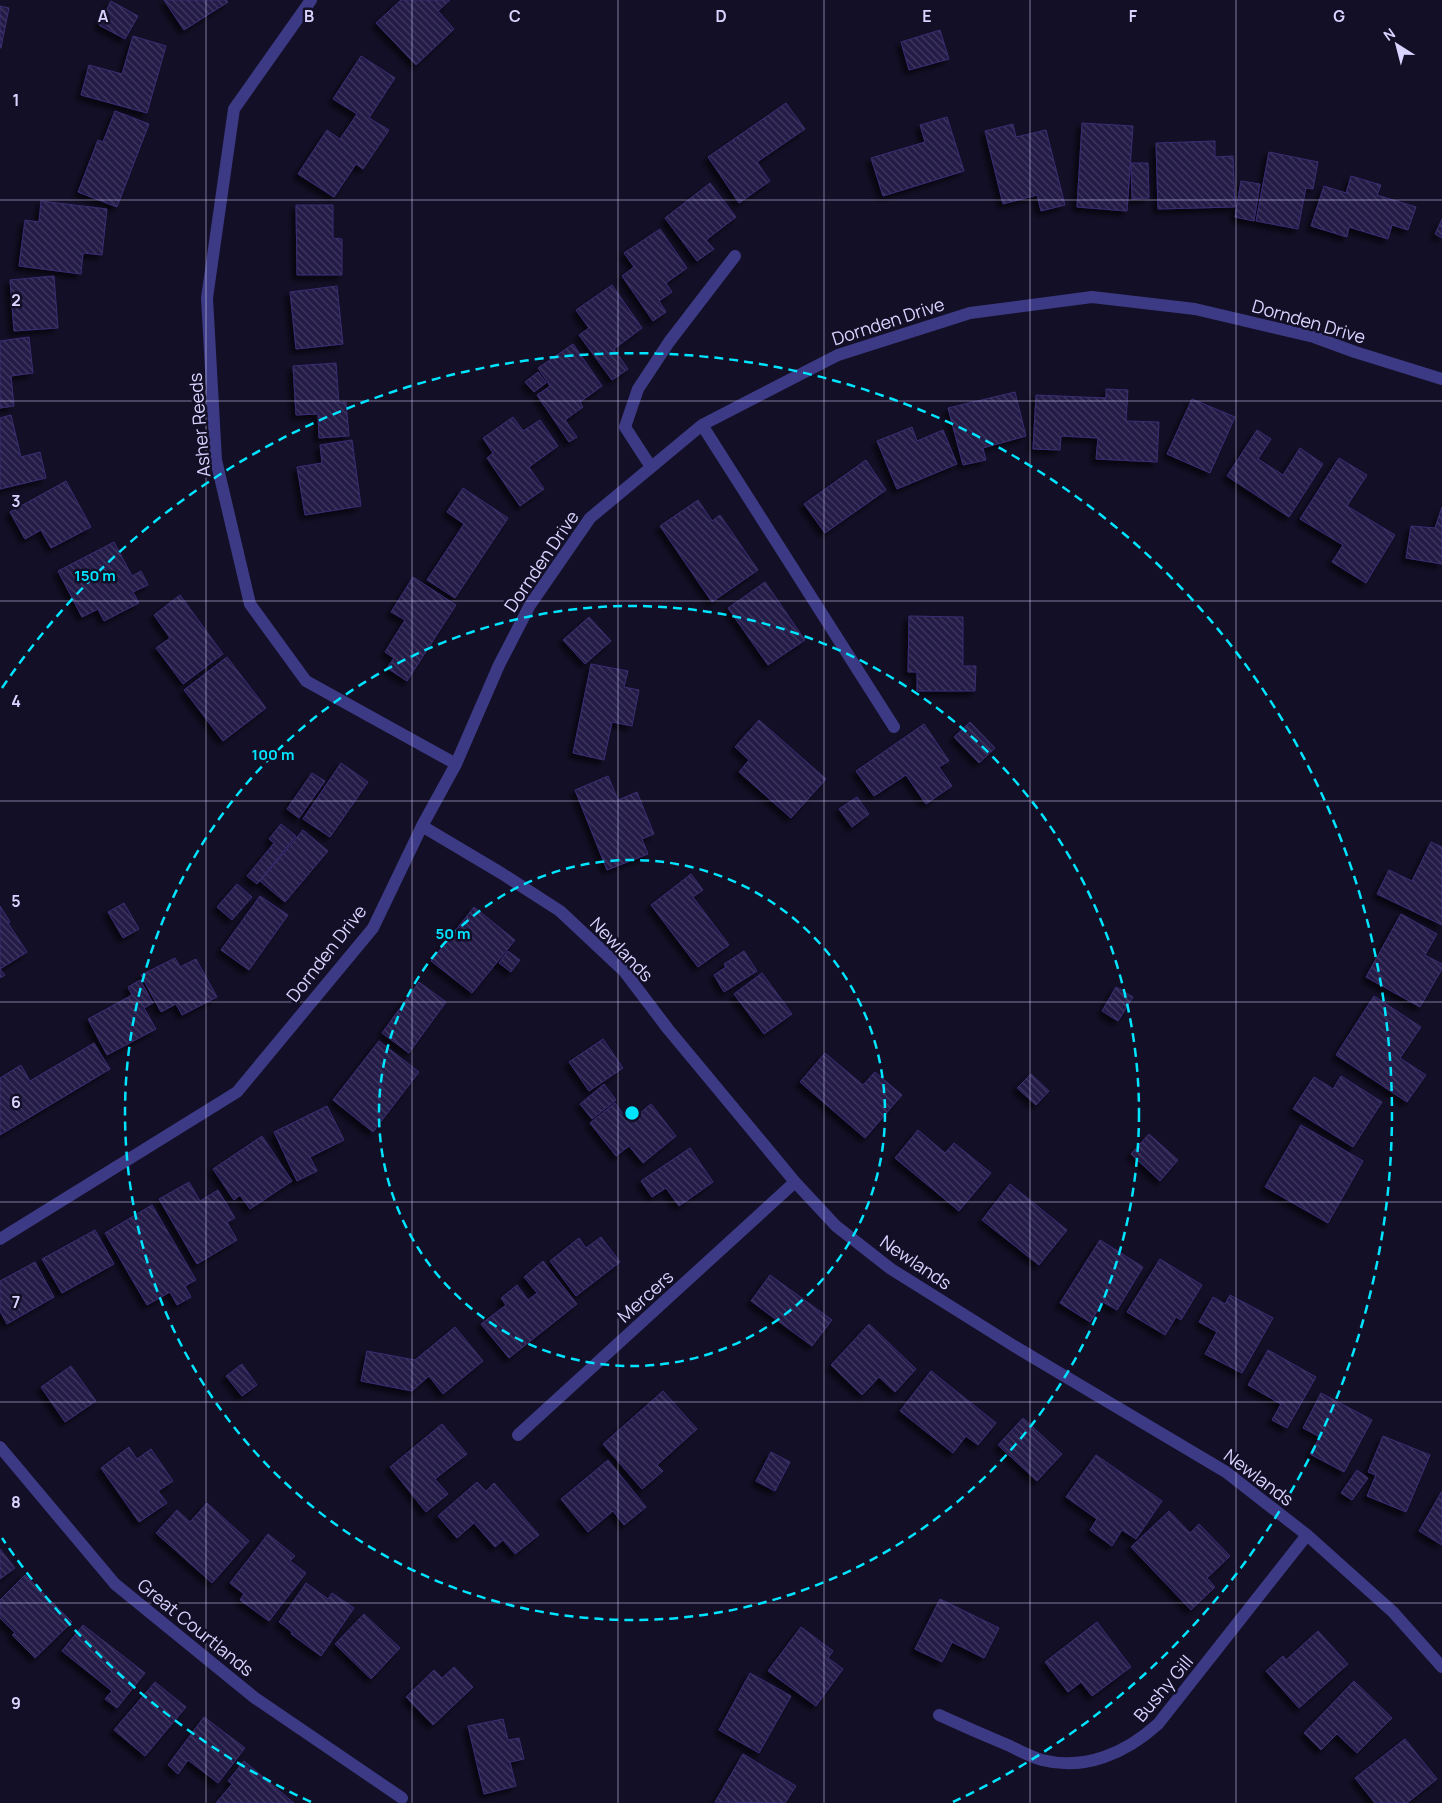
<svg xmlns="http://www.w3.org/2000/svg" width="1442" height="1803" font-family="Manrope,sans-serif">
<style>
.building{fill:url(#building-back-hatch);stroke:#3b2d73;filter:url(#shadow)}
.lines{fill:none;stroke-linecap:round;stroke-linejoin:round}
.service{stroke:#3d3a85;stroke-width:12}
.minor{stroke:#3d3a85;stroke-width:12}
.grid{fill:none;stroke:#d9d4ff;stroke-width:1;stroke-opacity:0.55}
.ring{fill:none;stroke:#00e5ff;stroke-width:2.5;stroke-dasharray:9 6}
.labels{text-anchor:middle;dominant-baseline:central;stroke-width:5;stroke-linejoin:round;paint-order:stroke}
.street-label{font-size:18px;fill:#d9d4ff;stroke:#130f26}
.grid-label{font-size:16px;text-anchor:middle;font-weight:bold;fill:#d9d4ff;stroke:#130f26;stroke-width:5;stroke-linejoin:round;paint-order:stroke}
.centre{fill:#00e5ff;stroke:#130f26;stroke-width:2.5}
.ring-label{font-size:15px;text-anchor:middle;font-weight:bold;fill:#00e5ff;stroke:#130f26;stroke-width:5;stroke-linejoin:round;paint-order:stroke}
</style>
<defs>
<pattern id="building-back-hatch" width="6" height="6" patternUnits="userSpaceOnUse" patternTransform="scale(1.25)"><rect width="6" height="6" fill="#241b47"/><path d="M-1 5l2 2M0 0l6 6M5-1l2 2" fill="none" stroke="#433b63"/></pattern>
<filter id="shadow"><feDropShadow dx="-4.5" dy="4.5" stdDeviation="2.5" flood-color="#0009"/></filter>
</defs>
<rect width="100%" height="100%" fill="#130f26"/>
<path class="building" d="M 164,0 L 226,0 L 228,2 L 184,30 Z
M 401,0 L 450,0 L 438,11 L 454,29 L 416,65 L 376,23 Z
M 111,1 L 138,16 L 125,39 L 99,25 Z
M 0,6 L 9,8 L 1,48 L 0,48 Z
M 940,30 L 949,59 L 909,70 L 901,42 Z
M 133,36 L 166,46 L 147,113 L 81,95 L 89,65 L 122,74 Z
M 361,56 L 395,78 L 369,118 L 389,130 L 363,169 L 356,164 L 334,197 L 298,174 L 327,130 L 340,139 L 357,114 L 333,99 Z
M 786,103 L 805,129 L 757,162 L 770,181 L 739,203 L 708,157 Z
M 115,111 L 149,124 L 117,207 L 78,192 L 98,140 L 103,142 Z
M 947,117 L 964,171 L 883,196 L 871,158 L 925,142 L 920,125 Z
M 1082,123 L 1133,126 L 1127,211 L 1077,207 Z
M 1013,124 L 1016,137 L 1046,130 L 1065,205 L 1041,211 L 1037,195 L 1003,204 L 985,131 Z
M 1215,141 L 1215,157 L 1233,156 L 1235,207 L 1158,209 L 1156,143 Z
M 1269,152 L 1318,162 L 1313,189 L 1306,188 L 1298,229 L 1256,221 Z
M 1131,163 L 1148,163 L 1149,198 L 1132,199 Z
M 1351,176 L 1381,185 L 1377,195 L 1416,207 L 1408,230 L 1392,225 L 1388,239 L 1349,227 L 1347,237 L 1311,226 L 1324,186 L 1346,193 Z
M 1241,181 L 1260,184 L 1254,221 L 1235,217 Z
M 710,183 L 736,217 L 706,240 L 714,249 L 697,261 L 665,218 Z
M 41,201 L 107,209 L 102,255 L 83,253 L 81,274 L 19,266 L 25,220 L 39,222 Z
M 296,205 L 333,205 L 333,238 L 342,239 L 342,275 L 297,275 Z
M 1442,219 L 1442,238 L 1435,234 Z
M 660,229 L 687,268 L 666,283 L 672,292 L 659,301 L 666,312 L 653,321 L 622,276 L 634,267 L 624,253 Z
M 54,276 L 58,328 L 14,331 L 10,280 Z
M 612,285 L 642,328 L 614,349 L 628,369 L 612,380 L 579,335 L 589,328 L 576,310 Z
M 337,286 L 343,344 L 296,349 L 290,292 Z
M 29,337 L 33,373 L 11,376 L 14,406 L 0,408 L 0,341 Z
M 573,344 L 602,386 L 580,402 L 583,407 L 565,420 L 577,437 L 569,442 L 537,395 L 550,386 L 538,368 Z
M 336,363 L 339,403 L 346,402 L 349,436 L 319,438 L 318,414 L 296,415 L 293,366 Z
M 538,372 L 546,383 L 534,392 L 525,382 Z
M 1106,389 L 1128,390 L 1126,421 L 1159,422 L 1157,462 L 1096,459 L 1098,438 L 1061,436 L 1060,450 L 1033,449 L 1036,395 L 1106,398 Z
M 1015,392 L 1026,436 L 983,448 L 986,460 L 963,465 L 948,408 Z
M 1192,399 L 1235,417 L 1210,473 L 1167,454 Z
M 11,415 L 21,457 L 40,452 L 46,478 L 0,489 L 0,418 Z
M 513,417 L 523,431 L 540,420 L 558,446 L 529,467 L 544,489 L 520,506 L 487,458 L 493,453 L 483,438 Z
M 912,427 L 917,441 L 943,430 L 957,464 L 897,489 L 877,441 Z
M 1257,430 L 1271,439 L 1258,459 L 1283,475 L 1300,448 L 1323,464 L 1289,517 L 1227,476 Z
M 352,440 L 361,506 L 305,515 L 297,467 L 322,463 L 320,445 Z
M 1339,458 L 1367,475 L 1347,506 L 1395,535 L 1366,583 L 1332,562 L 1343,545 L 1300,519 Z
M 866,460 L 886,490 L 825,533 L 804,504 Z
M 66,481 L 91,527 L 51,548 L 41,530 L 25,539 L 10,512 Z
M 463,488 L 508,518 L 455,598 L 427,580 L 464,524 L 447,512 Z
M 698,500 L 712,521 L 720,515 L 758,570 L 712,602 L 660,526 Z
M 1442,507 L 1442,564 L 1406,558 L 1411,526 L 1435,528 Z
M 114,542 L 132,576 L 141,571 L 148,585 L 133,592 L 139,603 L 104,621 L 98,609 L 82,617 L 58,571 Z
M 413,577 L 456,605 L 407,681 L 387,668 L 394,658 L 385,652 L 405,620 L 391,612 Z
M 765,582 L 805,640 L 768,665 L 728,608 Z
M 180,595 L 223,654 L 183,684 L 156,648 L 170,638 L 154,615 Z
M 909,616 L 963,617 L 963,666 L 976,666 L 975,691 L 917,691 L 917,672 L 908,672 Z
M 589,617 L 611,641 L 585,664 L 563,640 Z
M 227,657 L 266,708 L 223,741 L 184,690 Z
M 591,664 L 628,671 L 624,687 L 639,690 L 632,726 L 612,722 L 604,760 L 573,753 Z
M 759,720 L 826,779 L 791,818 L 739,772 L 749,760 L 735,747 Z
M 970,722 L 995,748 L 979,763 L 954,737 Z
M 924,724 L 949,761 L 939,767 L 952,786 L 926,804 L 906,775 L 874,796 L 856,771 Z
M 341,763 L 368,782 L 330,837 L 303,819 Z
M 312,773 L 325,781 L 299,818 L 287,809 Z
M 608,776 L 618,800 L 637,792 L 654,834 L 642,839 L 648,854 L 607,870 L 575,790 Z
M 857,797 L 869,814 L 852,827 L 839,809 Z
M 281,824 L 296,836 L 257,884 L 247,876 L 274,843 L 269,839 Z
M 303,830 L 328,851 L 285,902 L 260,881 Z
M 1431,842 L 1442,847 L 1442,925 L 1377,894 L 1389,870 L 1412,881 Z
M 691,874 L 703,890 L 693,897 L 729,945 L 698,967 L 651,905 Z
M 237,884 L 252,897 L 232,920 L 217,907 Z
M 260,896 L 288,915 L 249,970 L 221,950 Z
M 124,903 L 139,929 L 123,938 L 108,912 Z
M 0,906 L 10,922 L 8,923 L 27,952 L 0,969 L 5,975 L 0,978 Z
M 474,907 L 515,940 L 472,993 L 431,961 Z
M 1401,914 L 1437,934 L 1425,955 L 1442,964 L 1442,969 L 1420,1007 L 1366,977 Z
M 508,951 L 520,960 L 511,972 L 499,963 Z
M 744,951 L 757,971 L 724,992 L 714,975 L 726,967 L 724,964 Z
M 175,958 L 180,967 L 196,959 L 217,997 L 182,1015 L 176,1004 L 161,1012 L 141,975 Z
M 762,973 L 792,1014 L 764,1034 L 734,994 Z
M 140,980 L 153,1003 L 144,1008 L 156,1029 L 107,1055 L 88,1019 L 132,995 L 128,987 Z
M 419,982 L 446,1002 L 409,1053 L 382,1033 Z
M 1116,987 L 1133,997 L 1118,1021 L 1102,1011 Z
M 1374,996 L 1421,1027 L 1400,1058 L 1426,1075 L 1407,1102 L 1336,1055 Z
M 603,1039 L 623,1068 L 589,1091 L 569,1062 Z
M 379,1041 L 419,1072 L 373,1132 L 333,1100 Z
M 94,1043 L 110,1069 L 0,1135 L 0,1078 L 21,1065 L 30,1081 Z
M 825,1053 L 863,1085 L 875,1072 L 902,1095 L 865,1138 L 800,1082 Z
M 1031,1074 L 1049,1091 L 1036,1105 L 1017,1088 Z
M 1341,1076 L 1382,1102 L 1353,1147 L 1293,1109 L 1314,1077 L 1333,1089 Z
M 604,1084 L 616,1100 L 592,1119 L 580,1104 Z
M 615,1103 L 629,1122 L 651,1104 L 676,1136 L 643,1163 L 629,1146 L 616,1156 L 590,1123 Z
M 327,1106 L 344,1140 L 310,1157 L 317,1171 L 297,1181 L 274,1132 Z
M 1301,1125 L 1363,1161 L 1328,1223 L 1265,1187 Z
M 918,1130 L 945,1153 L 954,1143 L 991,1173 L 959,1211 L 895,1158 Z
M 1149,1134 L 1178,1160 L 1160,1181 L 1131,1154 Z
M 262,1136 L 292,1181 L 250,1209 L 240,1195 L 234,1200 L 213,1169 Z
M 690,1148 L 713,1182 L 679,1206 L 666,1188 L 652,1197 L 641,1181 Z
M 189,1182 L 200,1201 L 218,1190 L 235,1218 L 227,1222 L 237,1240 L 197,1264 L 159,1199 Z
M 1010,1184 L 1067,1230 L 1039,1265 L 982,1220 Z
M 152,1205 L 196,1280 L 185,1286 L 191,1297 L 177,1305 L 170,1292 L 147,1305 L 105,1233 Z
M 95,1230 L 114,1264 L 62,1293 L 42,1259 Z
M 601,1237 L 620,1262 L 576,1296 L 550,1261 L 579,1238 L 586,1248 Z
M 1100,1240 L 1143,1267 L 1117,1310 L 1103,1302 L 1090,1322 L 1060,1303 Z
M 1160,1259 L 1202,1285 L 1181,1320 L 1176,1317 L 1165,1335 L 1127,1312 Z
M 543,1261 L 577,1304 L 509,1358 L 481,1324 L 506,1305 L 501,1298 L 517,1285 L 528,1300 L 537,1293 L 524,1277 Z
M 35,1262 L 54,1297 L 7,1324 L 0,1311 L 0,1281 Z
M 770,1275 L 832,1320 L 812,1346 L 751,1301 Z
M 1230,1295 L 1273,1318 L 1242,1373 L 1205,1354 L 1217,1332 L 1199,1322 L 1213,1297 L 1225,1304 Z
M 869,1324 L 916,1369 L 895,1392 L 879,1377 L 862,1395 L 831,1365 Z
M 455,1327 L 483,1361 L 443,1394 L 429,1376 L 412,1391 L 361,1381 L 367,1351 L 415,1360 Z
M 1268,1350 L 1316,1377 L 1287,1428 L 1272,1420 L 1281,1404 L 1248,1385 Z
M 242,1364 L 257,1385 L 242,1396 L 226,1376 Z
M 71,1366 L 96,1401 L 65,1422 L 41,1387 Z
M 931,1371 L 996,1423 L 978,1445 L 966,1436 L 953,1453 L 900,1411 Z
M 663,1391 L 697,1429 L 657,1465 L 663,1471 L 642,1489 L 603,1444 Z
M 1321,1393 L 1372,1420 L 1344,1472 L 1310,1454 L 1320,1437 L 1303,1428 Z
M 1023,1418 L 1062,1454 L 1037,1481 L 998,1445 Z
M 442,1424 L 467,1454 L 435,1479 L 448,1494 L 426,1512 L 390,1467 Z
M 1383,1436 L 1430,1455 L 1406,1512 L 1367,1496 L 1376,1475 L 1368,1472 Z
M 129,1447 L 137,1459 L 151,1449 L 173,1481 L 158,1491 L 167,1503 L 139,1522 L 101,1468 Z
M 771,1452 L 790,1462 L 775,1491 L 756,1481 Z
M 1096,1455 L 1162,1501 L 1136,1539 L 1122,1530 L 1112,1546 L 1090,1530 L 1097,1519 L 1066,1497 Z
M 608,1460 L 646,1507 L 624,1525 L 613,1511 L 588,1532 L 561,1499 Z
M 1357,1470 L 1368,1478 L 1352,1500 L 1341,1493 Z
M 477,1482 L 486,1491 L 494,1483 L 539,1535 L 515,1554 L 503,1540 L 495,1547 L 474,1523 L 457,1538 L 438,1516 Z
M 1442,1491 L 1442,1545 L 1419,1531 Z
M 207,1503 L 249,1541 L 212,1583 L 156,1533 L 177,1510 L 190,1522 Z
M 1169,1511 L 1190,1533 L 1199,1524 L 1230,1556 L 1207,1578 L 1215,1587 L 1191,1610 L 1131,1547 Z
M 268,1534 L 295,1556 L 290,1561 L 306,1573 L 269,1621 L 240,1600 L 244,1594 L 230,1583 Z
M 0,1549 L 15,1568 L 0,1579 Z
M 25,1575 L 72,1622 L 35,1658 L 12,1635 L 15,1633 L 0,1618 L 0,1600 Z
M 306,1583 L 328,1599 L 332,1593 L 354,1608 L 321,1656 L 291,1634 L 292,1632 L 279,1622 Z
M 940,1599 L 999,1628 L 984,1658 L 952,1642 L 942,1662 L 915,1649 Z
M 364,1614 L 400,1648 L 371,1679 L 335,1644 Z
M 1097,1622 L 1131,1667 L 1092,1696 L 1081,1682 L 1068,1692 L 1045,1662 Z
M 83,1625 L 145,1673 L 117,1708 L 105,1699 L 112,1691 L 62,1651 Z
M 801,1627 L 833,1651 L 828,1658 L 843,1669 L 816,1706 L 768,1671 Z
M 1318,1631 L 1348,1664 L 1299,1708 L 1266,1671 L 1283,1656 L 1286,1660 Z
M 454,1667 L 473,1687 L 433,1725 L 406,1697 L 434,1670 L 442,1678 Z
M 750,1673 L 791,1696 L 759,1753 L 719,1730 Z
M 1354,1681 L 1392,1718 L 1357,1753 L 1337,1734 L 1321,1750 L 1304,1733 Z
M 155,1682 L 186,1707 L 145,1756 L 114,1730 Z
M 204,1717 L 245,1748 L 218,1783 L 188,1760 L 178,1774 L 168,1765 Z
M 503,1719 L 508,1740 L 519,1738 L 524,1759 L 510,1762 L 516,1786 L 484,1794 L 468,1726 Z
M 1405,1739 L 1437,1779 L 1407,1803 L 1375,1803 L 1355,1778 Z
M 743,1754 L 796,1786 L 785,1803 L 715,1802 Z
M 244,1761 L 294,1803 L 216,1803 L 232,1784 L 228,1781 Z"/>
<g class="lines">
<path class="service" d="M 651,467 L 625,427 L 638,389 L 669,342 L 735,256"/>
<path class="minor" d="M 311,0 L 234,109 L 207,298 L 216,460 L 250,604 L 306,681 L 456,764
M 702,425 L 894,727
M 422,826 L 501,873 L 560,911 L 624,971 L 668,1029 L 795,1182 L 836,1226 L 891,1269 L 1014,1346 L 1226,1472 L 1307,1535 L 1393,1612 L 1442,1667
M 0,1239 L 237,1092 L 373,928 L 422,826 L 456,764 L 499,665 L 530,605 L 590,518 L 702,425 L 838,355 L 970,313 L 1092,297 L 1195,309 L 1314,337 L 1355,352 L 1442,379
M 518,1435 L 795,1182
M 0,1447 L 115,1584 L 255,1698 L 402,1798
M 939,1715 C 963,1726 986,1736 1010,1746 C 1020,1751 1031,1757 1042,1760 C 1085,1771 1126,1753 1158,1724 L 1307,1535"/>
</g>
<path class="grid" d="M 206,0 L 206,1803M 412,0 L 412,1803M 618,0 L 618,1803M 824,0 L 824,1803M 1030,0 L 1030,1803M 1236,0 L 1236,1803M 0,200 L 1442,200M 0,401 L 1442,401M 0,601 L 1442,601M 0,801 L 1442,801M 0,1002 L 1442,1002M 0,1202 L 1442,1202M 0,1402 L 1442,1402M 0,1603 L 1442,1603"/>
<g class="ring">
<circle cx="632" cy="1113" r="253"/>
<circle cx="632" cy="1113" r="507"/>
<path d="M311 1802A760 760 0 0 1 2 1538M2 688A760 760 0 1 1 953 1802"/>
</g>
<g class="labels">
<g class="street-label">
<text transform="translate(888 321) rotate(-18)">Dornden Drive</text>
<text transform="translate(1309 321) rotate(16)">Dornden Drive</text>
<text transform="translate(199 425) rotate(-95)">Asher Reeds</text>
<text transform="translate(541 561) rotate(-56)">Dornden Drive</text>
<text transform="translate(622 949) rotate(46)">Newlands</text>
<text transform="translate(326 953) rotate(-52)">Dornden Drive</text>
<text transform="translate(916 1262) rotate(34)">Newlands</text>
<text transform="translate(645 1296) rotate(-42)">Mercers</text>
<text transform="translate(1259 1477) rotate(37)">Newlands</text>
<text transform="translate(196 1627) rotate(39)">Great Courtlands</text>
<text transform="translate(1163 1688) rotate(-50)">Bushy Gill</text>
</g>
</g>
<g class="grid-label">
<text x="103" y="22">A</text>
<text x="309" y="22">B</text>
<text x="515" y="22">C</text>
<text x="721" y="22">D</text>
<text x="927" y="22">E</text>
<text x="1133" y="22">F</text>
<text x="1339" y="22">G</text>
<text x="16" y="106">1</text>
<text x="16" y="306">2</text>
<text x="16" y="507">3</text>
<text x="16" y="707">4</text>
<text x="16" y="907">5</text>
<text x="16" y="1108">6</text>
<text x="16" y="1308">7</text>
<text x="16" y="1508">8</text>
<text x="16" y="1709">9</text>
</g>
<circle cx="632" cy="1113" r="8" class="centre"/>
<g class="ring-label">
<text x="95" y="581">150 m</text>
<text x="273" y="760">100 m</text>
<text x="453" y="939">50 m</text>
</g>
<g transform="translate(1397 45) rotate(324)" stroke="#130f26" stroke-width="4" paint-order="stroke">
<path d="M0-4L9 19L0 12L-9 19Z" fill="#d9d4ff"/>
<text y="-8" font-size="14" font-weight="bold" text-anchor="middle" fill="#d9d4ff">N</text>
</g>
</svg>
